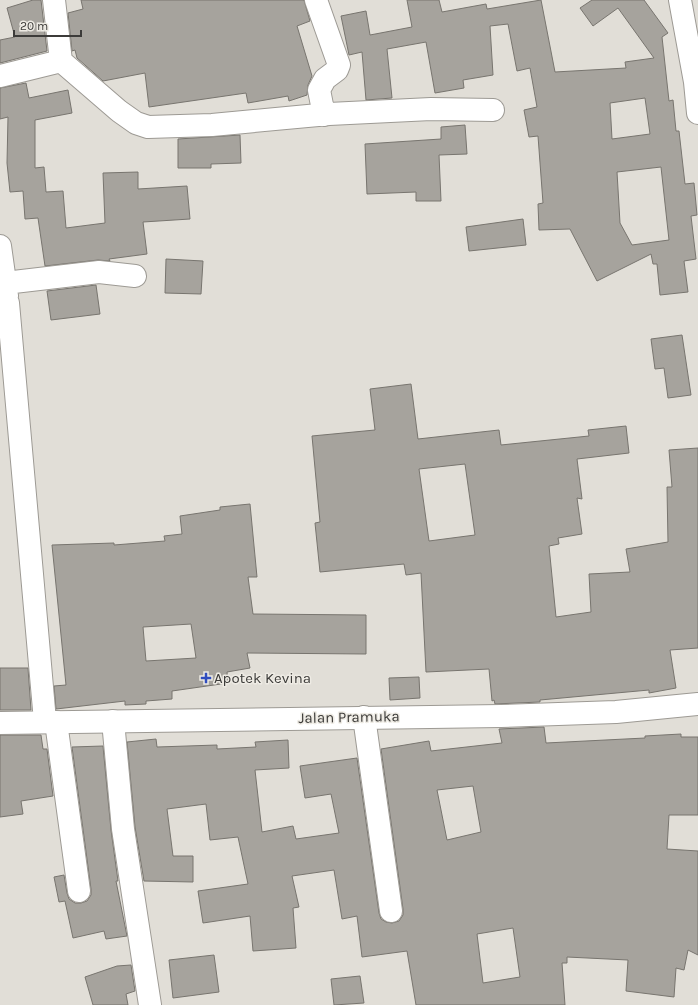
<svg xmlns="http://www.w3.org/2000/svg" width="698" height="1005" font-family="Karla,sans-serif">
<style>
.building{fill:#a6a39d;stroke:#78756f;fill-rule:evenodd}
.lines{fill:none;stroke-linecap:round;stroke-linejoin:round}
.minor-casing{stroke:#9d9a94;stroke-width:24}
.tertiary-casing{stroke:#9d9a94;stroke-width:24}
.minor{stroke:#fff;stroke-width:22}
.tertiary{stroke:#fff;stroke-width:22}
.poi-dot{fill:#304dbe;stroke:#eeebe4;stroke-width:1.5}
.labels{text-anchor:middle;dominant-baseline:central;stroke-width:3;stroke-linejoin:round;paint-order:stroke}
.poi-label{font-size:15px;fill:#3c3b39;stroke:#eeebe4;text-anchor:start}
.street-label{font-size:15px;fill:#3c3b39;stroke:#eeebe4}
</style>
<rect width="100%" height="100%" fill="#e1ded7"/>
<path class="building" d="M 33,0 L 41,0 L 47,51 L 0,63 L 0,40 L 15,37 L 7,8 Z
M 81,0 L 304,0 L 310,21 L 297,26 L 312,76 L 308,85 L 307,95 L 289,101 L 288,96 L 248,103 L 246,93 L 149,107 L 145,73 L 103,81 L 77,58 L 75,50 L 72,51 L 68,13 L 83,9 Z
M 407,0 L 439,0 L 442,12 L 486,4 L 487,9 L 541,0 L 555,72 L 626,68 L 625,62 L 654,58 L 618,8 L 593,26 L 580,8 L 592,0 L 644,0 L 668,33 L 662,37 L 669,101 L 673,100 L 676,131 L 679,131 L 685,184 L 694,183 L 697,215 L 691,216 L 696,259 L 684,261 L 688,292 L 660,295 L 657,264 L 653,264 L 651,254 L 597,281 L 570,229 L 539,230 L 538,204 L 543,203 L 538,136 L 529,137 L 524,110 L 537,107 L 530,68 L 517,71 L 508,24 L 490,26 L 493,75 L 463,80 L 464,88 L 435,93 L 426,42 L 387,49 L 392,98 L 366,100 L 362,52 L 349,55 L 341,16 L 366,11 L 370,35 L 412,27 ZM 645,98 L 650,134 L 612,139 L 610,103 ZM 661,167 L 669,240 L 632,245 L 620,223 L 617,172 Z
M 26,83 L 29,98 L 68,90 L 72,113 L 35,120 L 35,168 L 44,167 L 46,192 L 63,191 L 66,228 L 105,223 L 103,173 L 138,172 L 138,189 L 187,186 L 190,219 L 143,222 L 147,254 L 109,259 L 110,261 L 98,260 L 45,266 L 38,218 L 25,219 L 23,191 L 10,192 L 7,163 L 8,117 L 0,119 L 0,88 Z
M 465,125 L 467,154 L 439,155 L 441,201 L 416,201 L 416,192 L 367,194 L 365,144 L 441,139 L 441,127 Z
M 240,135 L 241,163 L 211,164 L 211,168 L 178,168 L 178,139 Z
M 523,219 L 526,245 L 469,251 L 466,227 Z
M 166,259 L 203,261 L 201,294 L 165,293 Z
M 96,285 L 100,314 L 51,320 L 47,291 Z
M 682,335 L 691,395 L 668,398 L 664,368 L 655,369 L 651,339 Z
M 411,384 L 418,439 L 499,430 L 501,445 L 589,436 L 588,430 L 626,426 L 629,453 L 577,459 L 582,499 L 577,498 L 582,534 L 558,538 L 559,544 L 549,546 L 556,617 L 591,612 L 589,574 L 630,572 L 626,549 L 668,542 L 667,487 L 672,487 L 669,450 L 698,448 L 698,648 L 670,650 L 676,688 L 649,693 L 649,690 L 540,700 L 540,702 L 495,704 L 494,700 L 492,701 L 489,669 L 426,672 L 421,573 L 406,575 L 404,564 L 320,572 L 315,523 L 320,522 L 312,436 L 375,430 L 370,389 ZM 465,464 L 475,535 L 429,541 L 419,469 Z
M 250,504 L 257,577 L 248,577 L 253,614 L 366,615 L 366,654 L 247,653 L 250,668 L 227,672 L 228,683 L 172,691 L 172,699 L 146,701 L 146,704 L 125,705 L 125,701 L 56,709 L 54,686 L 66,685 L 52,545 L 114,543 L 114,545 L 165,541 L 164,536 L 182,534 L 180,516 L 220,510 L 220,507 ZM 191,624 L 196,658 L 146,661 L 143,627 Z
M 0,668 L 28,668 L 31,710 L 0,710 Z
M 419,677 L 420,698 L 390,700 L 389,678 Z
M 544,727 L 546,743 L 645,738 L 645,736 L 681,734 L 681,737 L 698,737 L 698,815 L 669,815 L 667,849 L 698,851 L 698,955 L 688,950 L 684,970 L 676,968 L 674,997 L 626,991 L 628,960 L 567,957 L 567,963 L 562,963 L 565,1005 L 416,1005 L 407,951 L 362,957 L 357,916 L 342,919 L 334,870 L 292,876 L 299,907 L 293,908 L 296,948 L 253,951 L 250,916 L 203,923 L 198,891 L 248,884 L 238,837 L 210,840 L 206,804 L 167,809 L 173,856 L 193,856 L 193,882 L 144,881 L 135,827 L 127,742 L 156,739 L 157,747 L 217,745 L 217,749 L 256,747 L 255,742 L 288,740 L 289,768 L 255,770 L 262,832 L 293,826 L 296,839 L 339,833 L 331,794 L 305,798 L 300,766 L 357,758 L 379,913 L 381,919 L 386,922 L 392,923 L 399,921 L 403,915 L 403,909 L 381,749 L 429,741 L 431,751 L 502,743 L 499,729 ZM 473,786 L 481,832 L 447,840 L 437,790 ZM 513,928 L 520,977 L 483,983 L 477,934 Z
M 0,735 L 41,735 L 43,749 L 47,749 L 53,796 L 21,801 L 23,814 L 0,817 Z
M 103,746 L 111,830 L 118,881 L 116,881 L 127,936 L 106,939 L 104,931 L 73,938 L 65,901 L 59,902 L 54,877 L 64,875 L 67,893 L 69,899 L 75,903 L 81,903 L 87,901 L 91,895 L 91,889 L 72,747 Z
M 214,955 L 219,992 L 173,998 L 169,960 Z
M 131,965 L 135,991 L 126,994 L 128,1005 L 93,1005 L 85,977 L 117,966 Z
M 360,976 L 364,1003 L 334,1005 L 331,979 Z"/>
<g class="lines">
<g class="minor-casing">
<path id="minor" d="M 54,0 L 61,61
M 316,0 L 339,65 L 337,70 L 325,79 L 319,90 L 324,115
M 680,0 L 695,82 L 698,113
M 0,76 L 61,61 L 119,111 L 136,123 L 148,127 L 212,125 L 329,114 L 431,109 L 493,110
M 0,246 L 7,296
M 5,283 L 99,272 L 135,276
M 0,304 L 8,303 L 45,721
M 364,717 L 391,911
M 113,721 L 123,829 L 150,1005
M 56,722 L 79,891"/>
</g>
<g class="tertiary-casing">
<path id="tertiary" d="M 0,723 L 501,716 L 616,712 L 698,704"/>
</g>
<use href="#minor" class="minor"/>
<use href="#tertiary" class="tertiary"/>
</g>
<path class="poi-dot" d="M204 672h4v4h4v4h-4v4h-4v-4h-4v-4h4z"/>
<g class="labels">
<g class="poi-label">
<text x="214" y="678">Apotek Kevina</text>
</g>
<g class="street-label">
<text transform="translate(349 717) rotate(-1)">Jalan Pramuka</text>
</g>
</g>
<path d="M14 30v6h67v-6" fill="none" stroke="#3c3b39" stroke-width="2"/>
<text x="20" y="30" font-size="12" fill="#3c3b39" stroke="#eeebe4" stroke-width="3" paint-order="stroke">20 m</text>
</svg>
